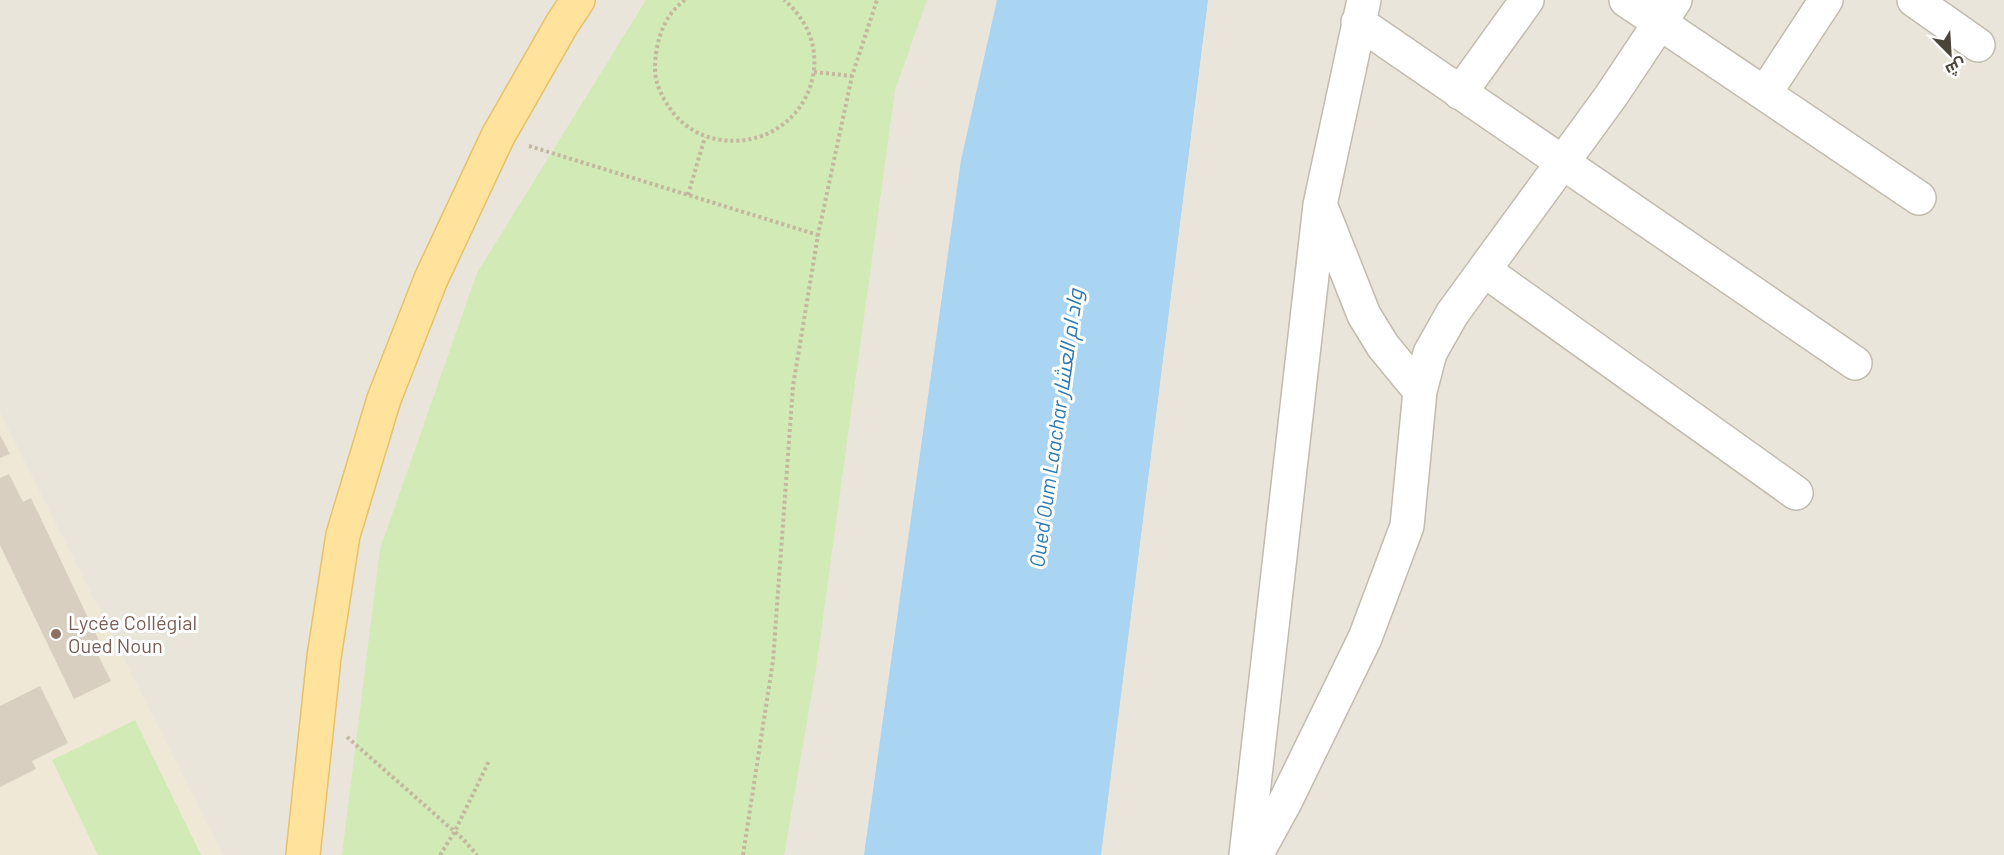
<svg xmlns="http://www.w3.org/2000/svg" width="2004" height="855" font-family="Barlow,Cairo,sans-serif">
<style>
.residential{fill:#eae5da}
.education{fill:#efe8d6}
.green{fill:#d2eab5}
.water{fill:#a9d4f2}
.building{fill:#d8cfc1}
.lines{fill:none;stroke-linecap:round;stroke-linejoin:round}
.minor-casing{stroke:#c2bbae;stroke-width:36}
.major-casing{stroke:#e6c16a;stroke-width:36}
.path{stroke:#c4b79f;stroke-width:4;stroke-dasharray:3 3;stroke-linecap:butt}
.minor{stroke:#fff;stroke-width:33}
.major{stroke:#ffe39c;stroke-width:33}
.education-dot{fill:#8d6e63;stroke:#fff;stroke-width:2}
.labels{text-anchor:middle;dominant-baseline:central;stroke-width:6;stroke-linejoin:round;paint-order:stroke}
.education-label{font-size:20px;fill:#785e54;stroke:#fff;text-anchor:start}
.water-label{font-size:21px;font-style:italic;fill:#2e7ab2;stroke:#fff}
</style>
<rect width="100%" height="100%" fill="#f6f3ec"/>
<path class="residential" d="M 0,0 L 2004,0 L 2004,855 L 0,855 Z"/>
<path class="education" d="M 0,412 L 223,855 L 0,855 Z"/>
<path class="green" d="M 646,0 L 927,0 L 895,90 L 816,669 L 784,855 L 342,855 L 380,549 L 477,273 Z
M 135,720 L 201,855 L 98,855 L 52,760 Z"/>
<path class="water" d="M 997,0 L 1208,0 L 1101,855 L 864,855 L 961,160 Z"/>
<path class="building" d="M 0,435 L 10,454 L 0,458 Z
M 9,474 L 23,502 L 31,498 L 101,645 L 94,647 L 111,681 L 74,699 L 0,545 L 0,478 Z
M 40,686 L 68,743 L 32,761 L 36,769 L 0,787 L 0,706 Z"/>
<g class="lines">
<g class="minor-casing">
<path id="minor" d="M 1626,0 L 1919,198
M 1914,0 L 1978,45
M 1358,22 L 1855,363
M 1460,93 L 1527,0
M 1765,93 L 1826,0
M 1322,209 L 1364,315 L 1383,346 L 1420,391
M 1484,270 L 1611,96 L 1675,0
M 1246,855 L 1320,205 L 1364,0
M 1256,855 L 1285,802 L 1365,638 L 1407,526 L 1420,391 L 1430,353 L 1452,314 L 1484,270 L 1796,493"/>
</g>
<g class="major-casing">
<path id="major" d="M 303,855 L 324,657 L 343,535 L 384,399 L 431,279 L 498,136 L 562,24 L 578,0"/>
</g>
<path class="path" d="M 685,0 C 663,15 655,44 655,69 C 655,85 664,101 674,114 C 685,127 700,136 716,139 C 800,155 850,55 784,0
M 814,72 L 852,76
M 529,146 L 818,235
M 688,195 L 705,137
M 347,737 L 463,839 L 477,855
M 440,855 L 455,831 L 489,761
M 743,855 L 773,661 L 793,386 L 818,235 L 852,76 L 877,0"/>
<use href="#minor" class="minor"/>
<use href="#major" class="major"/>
</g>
<circle class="education-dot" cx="56" cy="634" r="6"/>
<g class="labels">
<g class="education-label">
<text x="68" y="622">Lycée Collégial<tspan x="68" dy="23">Oued Noun</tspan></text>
</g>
<g class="water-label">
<text transform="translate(1055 428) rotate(-82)">Oued Oum Laachar واد ام العشار</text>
</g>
</g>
<g transform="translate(1950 54) rotate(156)" stroke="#ffffff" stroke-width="4.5" paint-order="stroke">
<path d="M0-4.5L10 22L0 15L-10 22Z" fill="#4b4439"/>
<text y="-9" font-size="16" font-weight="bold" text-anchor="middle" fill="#4b4439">ش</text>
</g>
</svg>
